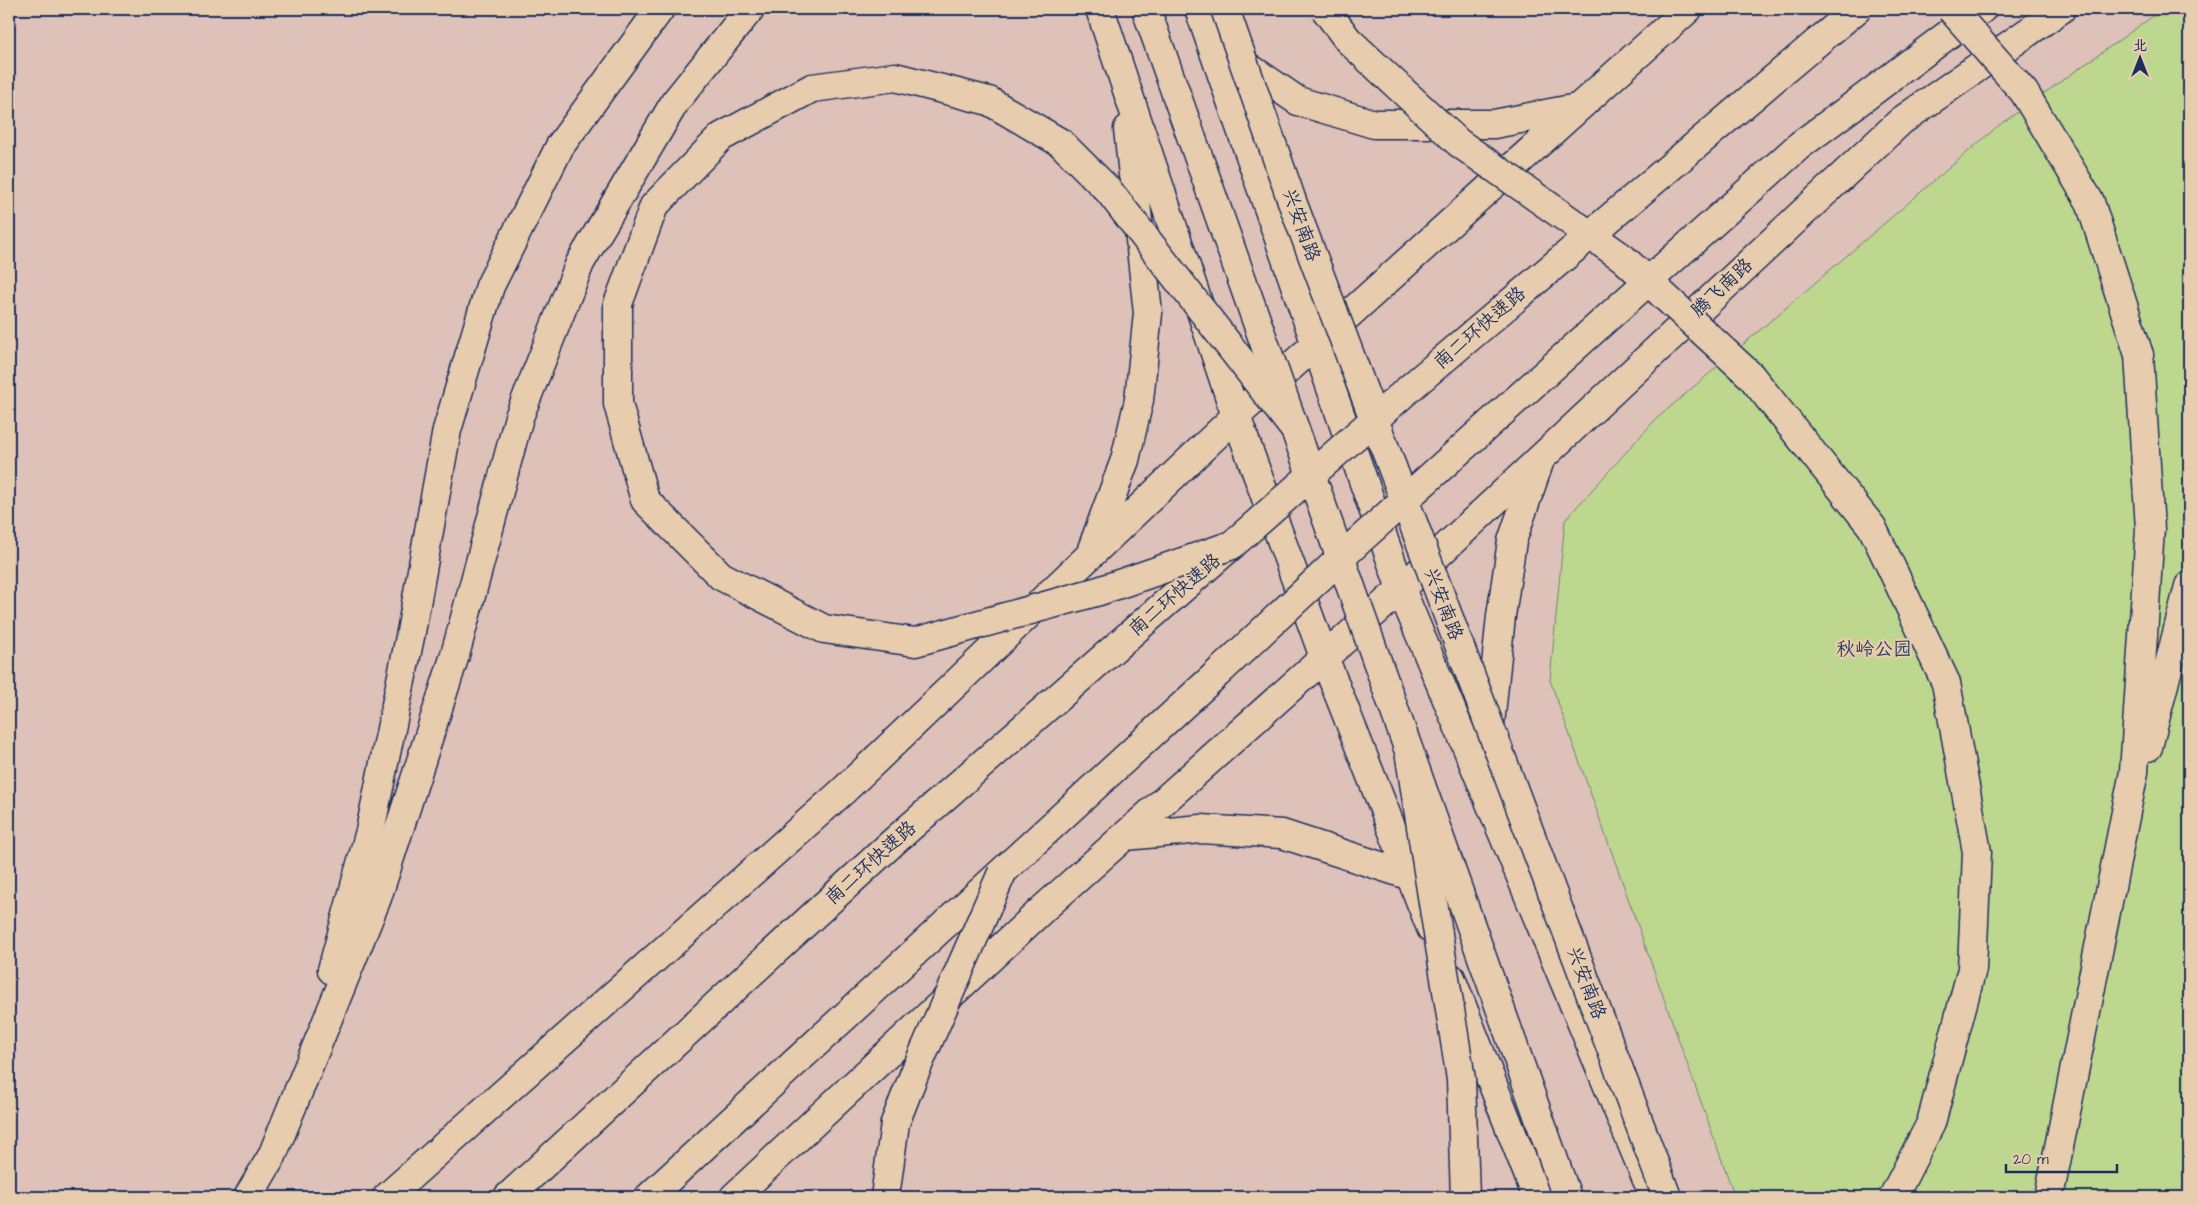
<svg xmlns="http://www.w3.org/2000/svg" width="2198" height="1206" font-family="'Architects Daughter','LXGW WenKai TC',sans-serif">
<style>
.green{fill:#bdd78e;stroke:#6c8376}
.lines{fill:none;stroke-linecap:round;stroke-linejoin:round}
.secondary-casing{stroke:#1b2f5e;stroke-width:31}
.highway-casing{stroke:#1b2f5e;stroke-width:31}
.secondary{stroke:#e7ccae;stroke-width:28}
.highway{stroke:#e7ccae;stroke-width:28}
.primary-bridge-casing{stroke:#1b2f5e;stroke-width:31;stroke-linecap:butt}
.highway-bridge-casing{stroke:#1b2f5e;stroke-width:31;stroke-linecap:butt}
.primary-bridge{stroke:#e7ccae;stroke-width:28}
.highway-bridge{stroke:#e7ccae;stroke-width:28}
.labels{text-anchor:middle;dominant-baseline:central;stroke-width:4.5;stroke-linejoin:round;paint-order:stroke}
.street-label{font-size:19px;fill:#1b2f5e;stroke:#e7ccae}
.park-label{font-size:19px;fill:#2b4063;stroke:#e7ccae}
</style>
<rect width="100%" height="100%" fill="#dec1b9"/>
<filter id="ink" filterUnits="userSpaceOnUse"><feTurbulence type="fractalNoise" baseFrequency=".02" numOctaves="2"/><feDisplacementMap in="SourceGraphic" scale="10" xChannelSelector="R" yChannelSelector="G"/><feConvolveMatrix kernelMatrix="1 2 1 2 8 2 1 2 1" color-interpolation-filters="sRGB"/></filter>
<g filter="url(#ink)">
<path class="green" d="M 2163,9 L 2189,9 L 2189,1197 L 1735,1197 L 1550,680 L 1565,520 L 1655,420 L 1998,126 Z"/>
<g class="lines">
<g class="secondary-casing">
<path id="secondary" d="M 1100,9 L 1236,416 L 1324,657 L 1431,928
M 1199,9 L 1401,589 L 1647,1180
M 1232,56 L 1298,101 L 1374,124 L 1494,124 L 1577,108
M 1092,549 L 1125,460 L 1139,400 L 1148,313 L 1128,129
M 1489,734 L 1501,616 L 1512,541 L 1540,460
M 1125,836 L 1201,829 L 1282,834 L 1411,876
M 1451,978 L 1537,1197
M 387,1197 L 842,792 L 1236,416 L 1688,9
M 734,1197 L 1044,908 L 1401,589 L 1901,121 L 2061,9"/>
</g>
<g class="highway-casing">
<path id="highway" d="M 1815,44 L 1857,9
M 1857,103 L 1982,9
M 2148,747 L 2189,586
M 332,970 L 370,831 L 411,632 L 447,430 L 490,286 L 560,146 L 660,9
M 248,1197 L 272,1156 L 377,898 L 455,655 L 519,417 L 580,263 L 675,102 L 750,9
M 508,1197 L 891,844 L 1232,545
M 649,1197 L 1219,672
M 2049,1197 L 2134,772 L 2150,529 L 2139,355"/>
</g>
<use href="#secondary" class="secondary"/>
<use href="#highway" class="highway"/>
<g class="primary-bridge-casing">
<path id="primary-bridge" d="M 1146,9 L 1567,1197
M 1225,9 L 1293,204 L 1667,1197"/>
</g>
<g class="highway-bridge-casing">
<path id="highway-bridge" d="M 1325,9 L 1348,40 L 1459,143 L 1623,258 L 1751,376 L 1872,527 L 1946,683 L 1977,852 L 1972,969 L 1931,1123 L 1893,1197
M 1951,9 L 2024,92 L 2090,202 L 2139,355
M 1295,430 L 1108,190 L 1061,143 L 989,101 L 895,77 L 812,88 L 721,137 L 654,206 L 618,304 L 618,404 L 645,500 L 721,576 L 824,629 L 915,642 L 1099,591 L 1232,545 L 1411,387 L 1815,44
M 1219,672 L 1361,539 L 1800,145 L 1857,103
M 1409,751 L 1461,1079 L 1465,1197
M 885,1197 L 895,1123 L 915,1072 L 1002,873"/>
</g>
<use href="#primary-bridge" class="primary-bridge"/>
<use href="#highway-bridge" class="highway-bridge"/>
</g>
</g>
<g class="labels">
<g class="street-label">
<text transform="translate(1301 225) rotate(70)">兴安南路</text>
<text transform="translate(1722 288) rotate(-43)">腾飞南路</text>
<text transform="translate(1480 328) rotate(-41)">南二环快速路</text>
<text transform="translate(1175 595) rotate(-41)">南二环快速路</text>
<text transform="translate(1443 604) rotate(69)">兴安南路</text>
<text transform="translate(871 863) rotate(-42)">南二环快速路</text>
<text transform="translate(1586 983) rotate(69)">兴安南路</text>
</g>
<g class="park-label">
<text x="1874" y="649">秋岭公园</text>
</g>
</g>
<rect width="2198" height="1206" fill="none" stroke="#e7ccae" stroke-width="30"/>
<rect x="15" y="15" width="2168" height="1176" fill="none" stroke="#1b2f5e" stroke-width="2" filter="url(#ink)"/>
<g transform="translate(2140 58)" stroke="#e7ccae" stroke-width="4" paint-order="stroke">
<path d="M0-4L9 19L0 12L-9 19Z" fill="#1b2f5e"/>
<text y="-8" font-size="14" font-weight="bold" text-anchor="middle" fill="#1b2f5e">北</text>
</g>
<path d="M2006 1164v8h111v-8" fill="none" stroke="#1b2f5e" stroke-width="2.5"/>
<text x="2013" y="1164" font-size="15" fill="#1b2f5e" stroke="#e7ccae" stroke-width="4" paint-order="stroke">20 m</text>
</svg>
